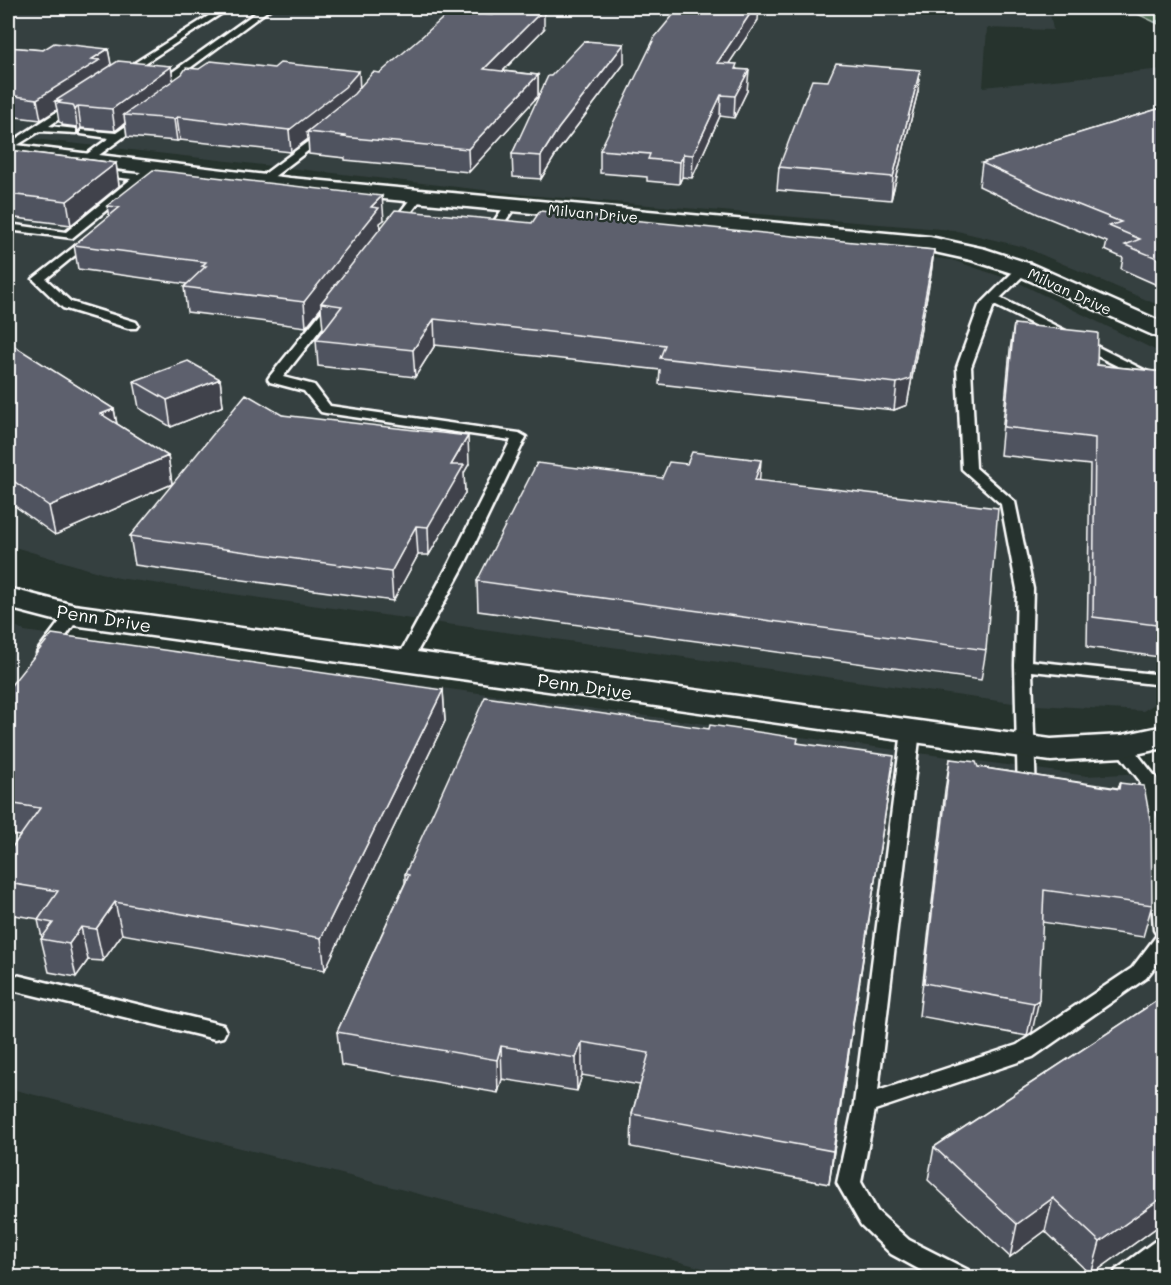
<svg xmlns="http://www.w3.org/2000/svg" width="1171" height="1285" font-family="Mali,sans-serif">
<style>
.built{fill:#364040}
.green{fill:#516e57;stroke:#a8b6ab;stroke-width:1.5}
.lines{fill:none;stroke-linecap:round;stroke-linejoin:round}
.stream{fill:#8fa3a6;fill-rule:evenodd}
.lane-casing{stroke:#fff;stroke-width:5}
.street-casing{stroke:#fff;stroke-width:5}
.secondary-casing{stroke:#fff;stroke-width:5}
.lane{fill:#26332d;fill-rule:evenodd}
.street{fill:#26332d;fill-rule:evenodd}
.secondary{fill:#26332d;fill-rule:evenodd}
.wall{fill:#50535e;stroke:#fff;stroke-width:1.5}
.shaded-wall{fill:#41434c;stroke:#fff;stroke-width:1.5}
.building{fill:#5d606d;stroke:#fff;stroke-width:1.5}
.labels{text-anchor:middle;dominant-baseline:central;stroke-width:5;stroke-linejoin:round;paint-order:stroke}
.far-street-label{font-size:15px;fill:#fff;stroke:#26332d}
.street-label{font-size:18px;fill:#fff;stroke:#26332d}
</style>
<rect width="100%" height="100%" fill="#26332d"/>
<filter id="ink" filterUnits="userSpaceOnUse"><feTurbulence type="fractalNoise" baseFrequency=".0167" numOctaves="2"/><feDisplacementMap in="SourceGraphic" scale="12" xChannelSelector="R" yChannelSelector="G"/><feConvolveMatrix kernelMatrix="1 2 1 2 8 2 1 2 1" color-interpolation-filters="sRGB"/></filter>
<g filter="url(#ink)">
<path class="built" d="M 8,8 L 1049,8 L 1053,30 L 987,28 L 983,87 L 1163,69 L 1163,307 L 1024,247 L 953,230 L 527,195 L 8,136 Z
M 8,159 L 952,260 L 1017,282 L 1163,354 L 1163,699 L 1143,711 L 1020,704 L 118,578 L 8,545 Z
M 8,621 L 24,631 L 1087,776 L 1163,772 L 1163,1277 L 736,1277 L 625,1247 L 8,1088 Z"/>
<path class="green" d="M 1125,8 L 1163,8 L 1163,26 Z"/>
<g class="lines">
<path class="stream" d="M 1162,18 L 1164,18 L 1164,21 L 1155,23 L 1153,22 Z"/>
<g class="lane-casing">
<path id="lane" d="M 221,8 L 230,8 L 125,76 L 117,74 Z
M 262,8 L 271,8 L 175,79 L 182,80 L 182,84 L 164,82 L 164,78 Z
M 72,102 L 80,104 L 49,126 L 76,129 L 76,133 L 40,131 L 8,151 L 8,144 Z
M 144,114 L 149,117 L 148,119 L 91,161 L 83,161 L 83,157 L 109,138 L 81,134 L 81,130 L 116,133 Z
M 321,132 L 330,134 L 267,182 L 259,182 L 259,178 Z
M 153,164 L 157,165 L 157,169 L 72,238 L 8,230 L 8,224 L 66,232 L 131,179 L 95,175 L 90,172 L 91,170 L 138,174 Z
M 418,193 L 422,194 L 422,198 L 397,231 L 389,231 L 389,227 L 414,194 Z
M 510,203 L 516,206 L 494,237 L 486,237 L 486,233 L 506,204 Z
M 92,233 L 98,236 L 96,238 L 46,279 L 71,302 L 136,322 L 138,325 L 136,328 L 128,328 L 63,308 L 33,279 Z
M 1023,265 L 1027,266 L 1027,272 L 1000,298 L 1164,380 L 1164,389 L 994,305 L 971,367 L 976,468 L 1015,502 L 1033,589 L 1031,661 L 1164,675 L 1164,685 L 1032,671 L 1036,796 L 1034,800 L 1020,800 L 1018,796 L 1015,665 L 1017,589 L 1001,504 L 962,469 L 957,367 L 979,306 L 1019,266 Z
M 335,299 L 341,303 L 283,377 L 314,385 L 330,406 L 519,433 L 526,437 L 465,564 L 412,661 L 404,666 L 396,661 L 449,564 L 511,440 L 326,413 L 321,412 L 304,391 L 270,382 L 268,379 L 270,376 L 331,300 Z
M 73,610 L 81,615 L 51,657 L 39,657 L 37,653 L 39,649 L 67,612 Z
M 911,725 L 917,727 L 920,731 L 878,1091 L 1017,1045 L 1132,968 L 1157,935 L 1154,930 L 1152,899 L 1138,814 L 1140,781 L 1113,746 L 1116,742 L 1128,742 L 1158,780 L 1156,814 L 1164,853 L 1164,955 L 1146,978 L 1033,1057 L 875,1110 L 861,1182 L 877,1211 L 909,1240 L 968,1270 L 971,1278 L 935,1278 L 891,1254 L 861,1225 L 837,1183 L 854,1104 L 902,731 L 905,727 Z
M 8,973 L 215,1023 L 223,1025 L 226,1031 L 223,1037 L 215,1039 L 8,989 Z
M 1164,1238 L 1164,1262 L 1144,1278 L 1113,1278 L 1116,1270 L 1155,1241 Z"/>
</g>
<g class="street-casing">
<path id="street" d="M 8,588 L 74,605 L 1051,739 L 1122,735 L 1164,726 L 1164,748 L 1122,757 L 1051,761 L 73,625 L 8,608 Z"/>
</g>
<g class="secondary-casing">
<path id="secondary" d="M 8,144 L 290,178 L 930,237 L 985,249 L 1031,264 L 1164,323 L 1164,340 L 1015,274 L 971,260 L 930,251 L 290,190 L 8,156 Z"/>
</g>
<use href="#lane" class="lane"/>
<use href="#street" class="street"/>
<use href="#secondary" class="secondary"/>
</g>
<path class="wall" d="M 758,20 L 729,63 L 737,69 L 747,91 L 734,118 L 720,116 L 692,178 L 682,177 L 679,184 L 647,181 L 647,177 L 600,173 L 600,150 Z
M 544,29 L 503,71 L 538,75 L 538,96 L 469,172 L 345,160 L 345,158 L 309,154 L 308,139 L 291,152 L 180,140 L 177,141 L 127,137 L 125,123 L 115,131 L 81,128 L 78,132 L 76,127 L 62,125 L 62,123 L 59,122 L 57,110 L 41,120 L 8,116 L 8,47 L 43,50 L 108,49 L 111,66 L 171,66 L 173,80 L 360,87 L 380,73 Z
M 624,64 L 558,151 L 541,179 L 513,177 L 512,154 L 551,76 Z
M 918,91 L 891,200 L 777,190 L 779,167 Z
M 1164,107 L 1164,288 L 1121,269 L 1123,258 L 1105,250 L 1107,242 L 1038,214 L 979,186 L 982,163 Z
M 8,150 L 116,163 L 119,186 L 71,225 L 8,217 Z
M 107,206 L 384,220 L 380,223 L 381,228 L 532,223 L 934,250 L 931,274 L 907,405 L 894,410 L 659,384 L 660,370 L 435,345 L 415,377 L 318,366 L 316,340 L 324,329 L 323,329 L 321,308 L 306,327 L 187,312 L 184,287 L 187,284 L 78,269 L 74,245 L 109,217 Z
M 1014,324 L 1097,365 L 1164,372 L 1164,637 L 1159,657 L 1087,647 L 1090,465 L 1000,455 L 1010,350 Z
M 8,343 L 114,409 L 117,424 L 168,456 L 172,484 L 55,535 L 8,501 Z
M 220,379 L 223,406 L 171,427 L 139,408 L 134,381 Z
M 282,415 L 469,464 L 464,473 L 465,493 L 429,555 L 418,555 L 393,601 L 135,565 L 130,536 Z
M 662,478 L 759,480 L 986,650 L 981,680 L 478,611 L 477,581 Z
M 8,689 L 443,690 L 445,721 L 325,970 L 122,934 L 103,961 L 88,960 L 76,977 L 49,972 L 41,939 L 42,938 L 38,920 L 39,919 L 8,914 L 8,853 L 20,836 L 8,834 Z
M 798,743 L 889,787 L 829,1184 L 631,1147 L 632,1114 L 640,1085 L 582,1075 L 577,1091 L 502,1079 L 498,1093 L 341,1065 L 337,1032 L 405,883 L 405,874 Z
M 950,759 L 978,767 L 1118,788 L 1120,783 L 1152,905 L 1143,937 L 1042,922 L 1032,1032 L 1027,1036 L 919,1016 L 945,790 Z
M 1164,996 L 1164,1222 L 1091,1275 L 1045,1231 L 1010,1257 L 928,1180 L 934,1147 Z"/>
<path class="shaded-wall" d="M 754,8 L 759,8 L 758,20 L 716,83 L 717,63 Z
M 544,9 L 544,29 L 484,90 L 484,69 Z
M 624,44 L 624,64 L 558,151 L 541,179 L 541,156 L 558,129 Z
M 108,49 L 112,69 L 61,101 L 55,101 L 57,110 L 41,120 L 37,99 L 92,59 Z
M 171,66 L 174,87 L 124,115 L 125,123 L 115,131 L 112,109 Z
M 749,70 L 747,91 L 734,118 L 735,96 Z
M 920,70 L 918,91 L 891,200 L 893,177 Z
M 359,71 L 360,92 L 307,132 L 308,139 L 291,152 L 289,130 Z
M 538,75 L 538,96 L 469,172 L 468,149 Z
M 721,95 L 720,116 L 692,178 L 693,155 Z
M 78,106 L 81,128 L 78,132 L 75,110 Z
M 177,117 L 180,140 L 177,141 L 174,119 Z
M 683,154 L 682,177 L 679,184 L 680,162 Z
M 116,163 L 119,186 L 71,225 L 67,201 Z
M 382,196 L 384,220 L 380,223 L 381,232 L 321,303 L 321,308 L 306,327 L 304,302 L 371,207 Z
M 934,250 L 931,274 L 907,405 L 894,410 L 897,383 Z
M 434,319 L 435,345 L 415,377 L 413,350 Z
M 220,379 L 223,406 L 171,427 L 167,400 Z
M 114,409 L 119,436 L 101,414 Z
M 468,436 L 469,464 L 464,473 L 465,493 L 429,555 L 428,527 L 451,465 Z
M 168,456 L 172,484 L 55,535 L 49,506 Z
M 761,460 L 759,488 L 755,480 Z
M 416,526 L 418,555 L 393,601 L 391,572 Z
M 443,690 L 445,721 L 325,970 L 321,938 Z
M 894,756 L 889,787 L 829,1184 L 833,1151 Z
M 115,902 L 122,934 L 103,961 L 96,929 Z
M 81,927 L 88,960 L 76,977 L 69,944 Z
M 1039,1000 L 1032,1032 L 1027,1036 L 1034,1003 Z
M 582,1042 L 582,1075 L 577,1091 L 576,1058 Z
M 501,1046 L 502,1079 L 498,1093 L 497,1060 Z
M 1164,1196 L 1164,1222 L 1091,1275 L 1100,1242 Z
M 1053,1198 L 1045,1231 L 1010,1257 L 1017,1224 Z"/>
<path class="building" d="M 502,8 L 530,8 L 544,9 L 484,69 L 538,75 L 468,149 L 343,137 L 345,136 L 307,132 L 354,94 L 373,72 L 380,73 L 450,12 L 493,15 Z
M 679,8 L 754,8 L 717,63 L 737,64 L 735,69 L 749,70 L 735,96 L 721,95 L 693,155 L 683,154 L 680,162 L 648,159 L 650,154 L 600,150 L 655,37 Z
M 584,41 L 624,44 L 558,129 L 541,156 L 512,154 L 548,76 L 551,76 Z
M 54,43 L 108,49 L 92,59 L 100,60 L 37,99 L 8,95 L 8,47 L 43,50 Z
M 118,61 L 171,66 L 112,109 L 78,106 L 75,110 L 73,105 L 58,103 L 61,101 L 55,101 Z
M 211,61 L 274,68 L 280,63 L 359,71 L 345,87 L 289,130 L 177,117 L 174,119 L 124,115 L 182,74 L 186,68 L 199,69 Z
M 836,63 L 920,70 L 893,177 L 779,167 L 812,80 L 828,81 Z
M 1164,107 L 1164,261 L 1125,245 L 1140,239 L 1109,226 L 1121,222 L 1041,190 L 982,163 Z
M 8,150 L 116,163 L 67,201 L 8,194 Z
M 153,170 L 382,196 L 371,207 L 379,208 L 304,302 L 184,287 L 206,266 L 202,266 L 206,262 L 74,245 L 120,207 L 107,206 Z
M 395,210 L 532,223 L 540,211 L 934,250 L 910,379 L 897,383 L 660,358 L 665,345 L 434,319 L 413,350 L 316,340 L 342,306 L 321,303 Z
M 1014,324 L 1098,333 L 1097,365 L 1164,372 L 1164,626 L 1093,617 L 1095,438 L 1004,427 Z
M 8,342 L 114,409 L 101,414 L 168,456 L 49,506 L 8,477 Z
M 188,361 L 220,379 L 167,400 L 134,381 Z
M 246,394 L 282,415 L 468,436 L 451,465 L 464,465 L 428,527 L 416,526 L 391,572 L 130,536 Z
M 692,452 L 761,460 L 755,480 L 998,508 L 986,650 L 477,581 L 537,463 L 662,478 L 669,462 L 687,464 Z
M 52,634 L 443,690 L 321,938 L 115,902 L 96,929 L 81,927 L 69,944 L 41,939 L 53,923 L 38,920 L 58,891 L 8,883 L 8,853 L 40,808 L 8,803 L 8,689 Z
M 485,697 L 709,729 L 710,725 L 745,730 L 798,738 L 797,743 L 894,756 L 833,1151 L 632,1114 L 649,1053 L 582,1042 L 576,1058 L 501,1046 L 497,1060 L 337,1032 L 409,875 L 405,874 Z
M 950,759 L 976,762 L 978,767 L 1119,789 L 1120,783 L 1144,786 L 1151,825 L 1152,905 L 1044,890 L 1039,1000 L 1034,1003 L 924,983 Z
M 1164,996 L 1164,1196 L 1100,1242 L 1053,1198 L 1017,1224 L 934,1147 Z"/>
</g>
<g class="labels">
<g class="far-street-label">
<text transform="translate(593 213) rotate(5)">Milvan Drive</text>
<text transform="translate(1070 291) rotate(25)">Milvan Drive</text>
</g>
<g class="street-label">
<text transform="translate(104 618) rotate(9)">Penn Drive</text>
<text transform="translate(585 686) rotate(8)">Penn Drive</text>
</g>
</g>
<rect width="1171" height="1285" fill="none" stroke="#26332d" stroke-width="30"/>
<rect x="15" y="15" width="1141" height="1255" fill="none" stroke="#fff" stroke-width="2" filter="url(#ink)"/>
</svg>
